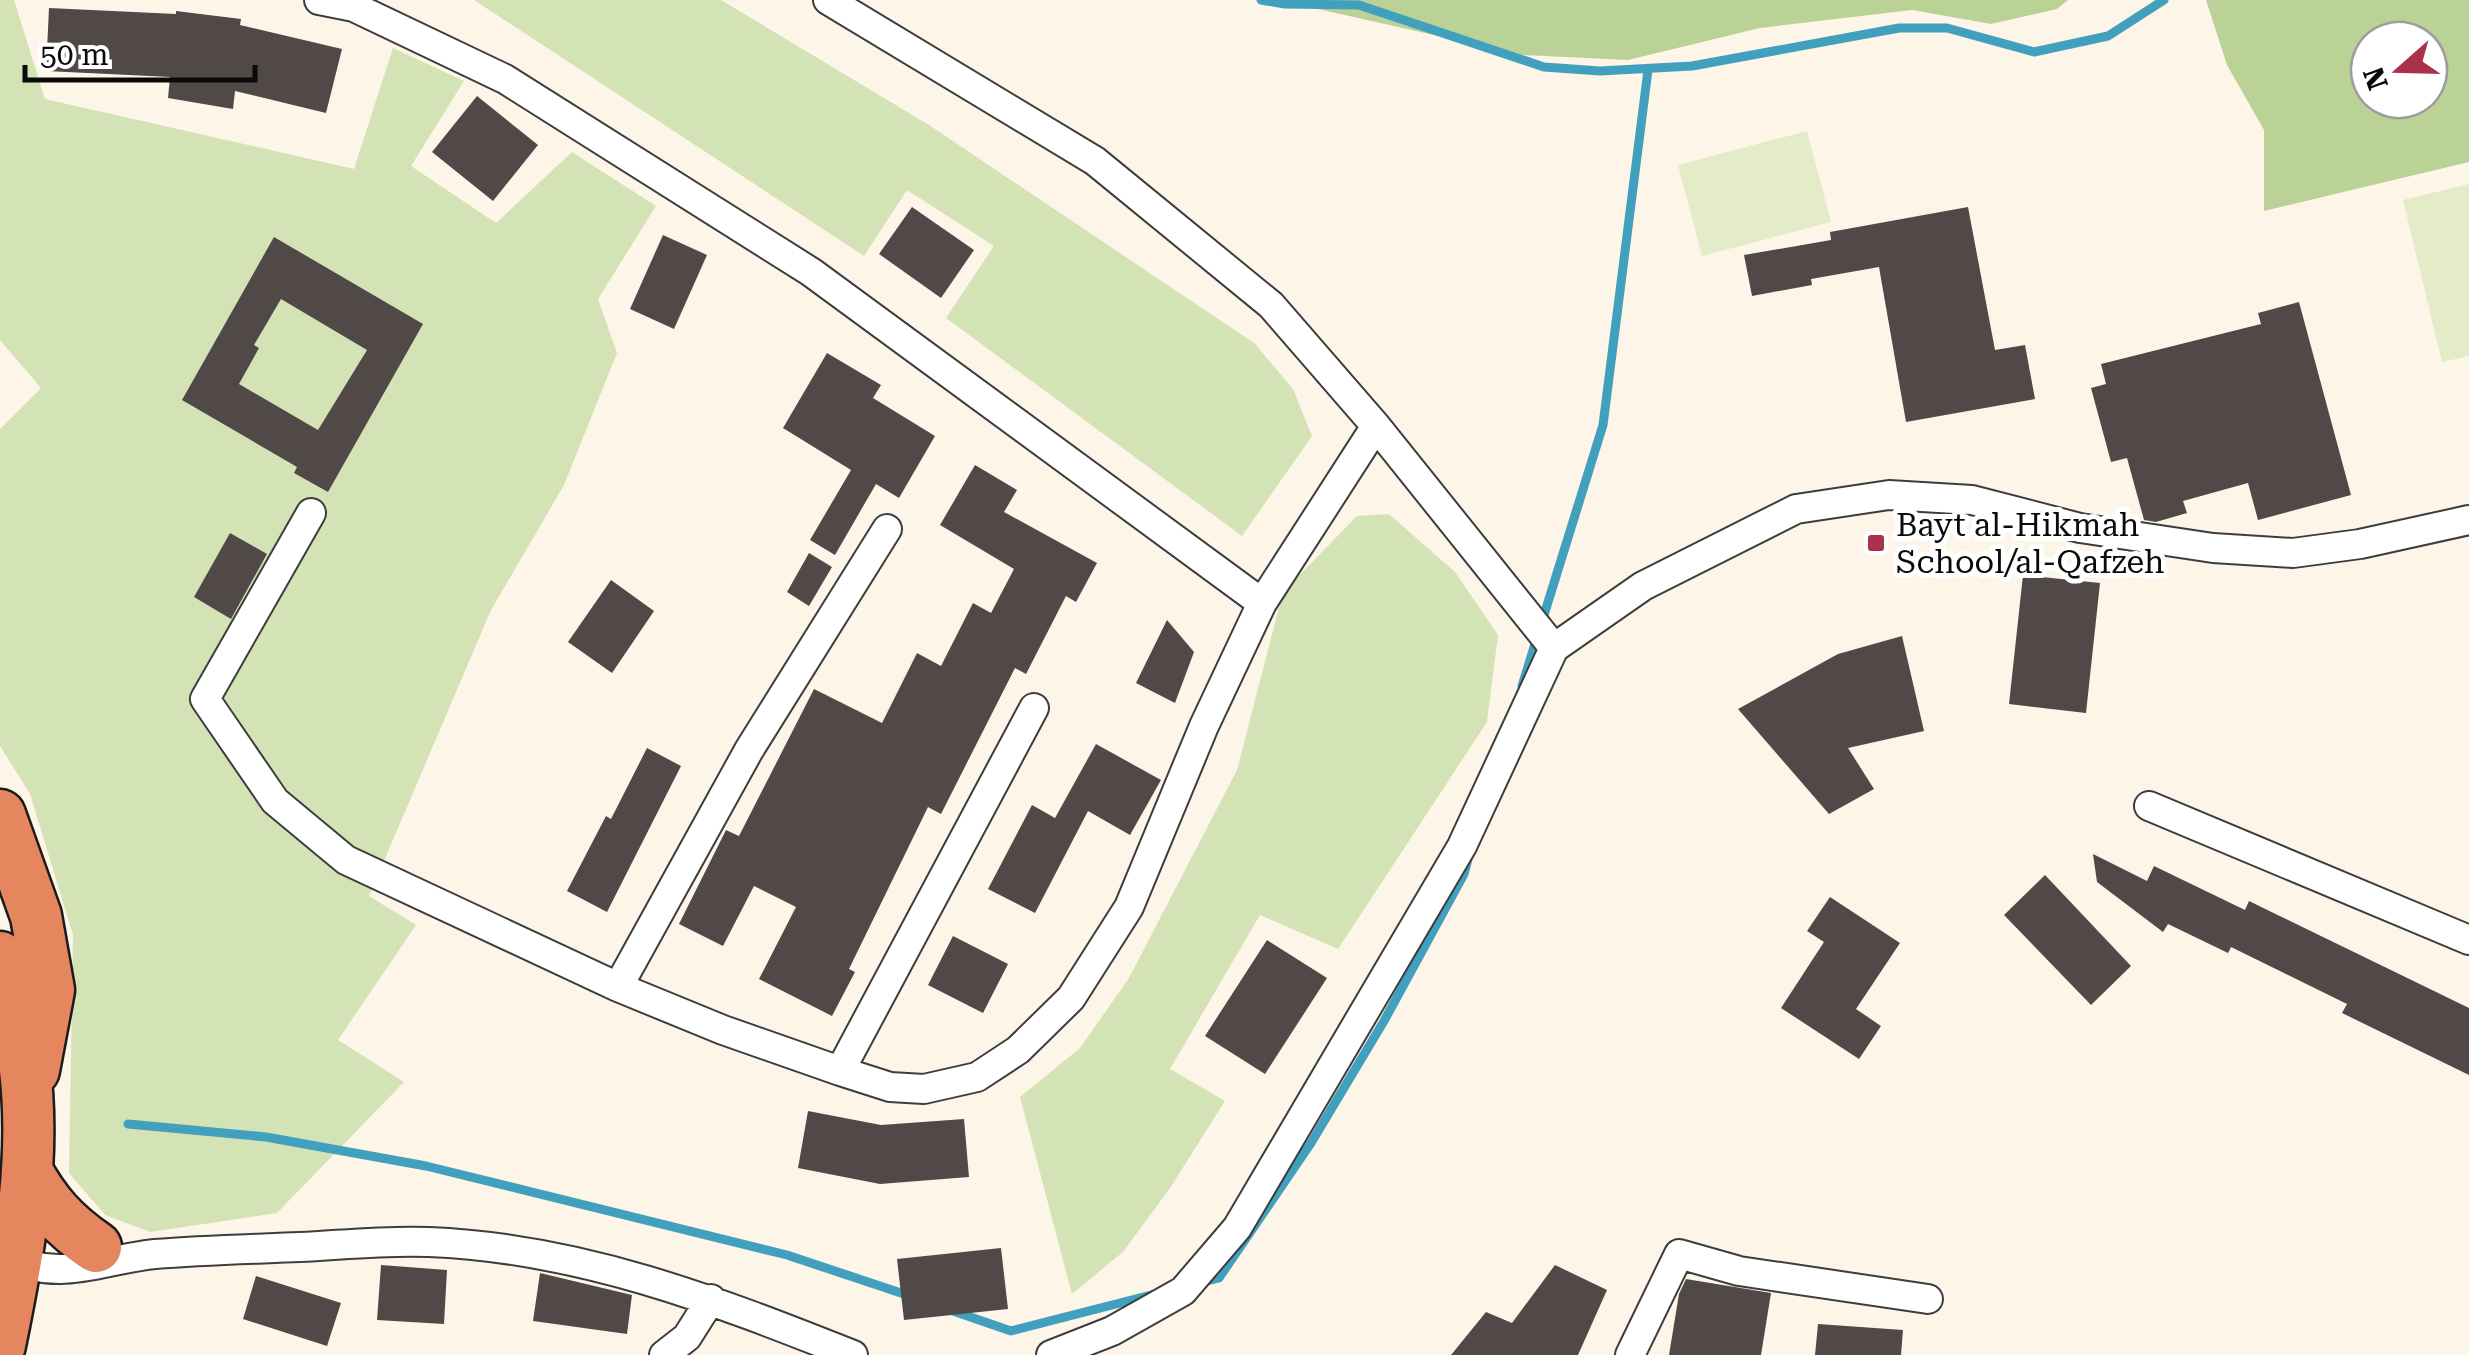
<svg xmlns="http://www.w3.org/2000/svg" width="2469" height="1355" font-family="'Roboto Serif',serif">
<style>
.green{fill:#d4e3b6}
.forest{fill:#bbd297;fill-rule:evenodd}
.pitch{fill:#e4ebc7}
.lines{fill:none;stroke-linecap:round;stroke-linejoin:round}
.stream{stroke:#41a0be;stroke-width:9}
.building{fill:#514947;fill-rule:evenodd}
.street-casing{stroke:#3d3d3d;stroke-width:32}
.highway-casing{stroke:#1b1b1b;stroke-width:55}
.street{stroke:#fff;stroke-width:28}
.highway{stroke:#e5865e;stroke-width:50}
.poi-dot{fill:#aa314a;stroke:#fff;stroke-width:4}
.labels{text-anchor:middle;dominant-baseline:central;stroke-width:10;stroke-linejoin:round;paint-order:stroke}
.poi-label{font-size:32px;fill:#0a0a0a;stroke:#fff;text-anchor:start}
</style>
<rect width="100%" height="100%" fill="#fdf5e8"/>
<path class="green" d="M 0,0 L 14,0 L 45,99 L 354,169 L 393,48 L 464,81 L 411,166 L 496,223 L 572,152 L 656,206 L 598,299 L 617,353 L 564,485 L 491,610 L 369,896 L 416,925 L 338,1040 L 404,1082 L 277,1213 L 150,1232 L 105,1215 L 69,1173 L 73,935 L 30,794 L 0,746 L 0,429 L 41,388 L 0,340 Z
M 474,0 L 721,0 L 929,125 L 1254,343 L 1293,389 L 1312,436 L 1242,536 L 946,318 L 994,246 L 907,190 L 864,256 Z
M 1389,514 L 1455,572 L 1498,635 L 1487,722 L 1338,949 L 1260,915 L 1170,1069 L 1225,1101 L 1170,1188 L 1123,1252 L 1072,1294 L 1020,1097 L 1080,1048 L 1129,978 L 1237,770 L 1283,592 L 1357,516 Z"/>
<path class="forest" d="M 1278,0 L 2068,0 L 2057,9 L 1991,24 L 1912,10 L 1760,28 L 1628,60 L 1523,55 Z
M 2206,0 L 2469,0 L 2469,162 L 2264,211 L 2264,130 L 2227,65 ZM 2369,40 L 2429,40 L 2429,100 L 2369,100 Z"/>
<path class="pitch" d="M 1807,131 L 1831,222 L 1702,256 L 1678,165 Z
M 2469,184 L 2469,356 L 2442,362 L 2403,200 Z"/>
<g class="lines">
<path class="stream" d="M 1261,0 L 1285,4 L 1359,5 L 1544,67 L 1600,71 L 1692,66 L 1899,28 L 1947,28 L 2034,52 L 2108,36 L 2164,0
M 1522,686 L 1603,425 L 1648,70
M 128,1124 L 266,1137 L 426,1166 L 787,1255 L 910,1296
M 1199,1283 L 1219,1278 L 1311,1143 L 1384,1021 L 1464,874 L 1468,859
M 953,1311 L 1011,1331 L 1155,1294"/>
</g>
<path class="building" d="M 49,8 L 176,14 L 176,11 L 241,19 L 240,25 L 342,49 L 326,113 L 235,91 L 233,109 L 168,98 L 170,77 L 46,71 Z
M 477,96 L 538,145 L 493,201 L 432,152 Z
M 912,207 L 974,250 L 941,298 L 879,254 Z
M 1968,207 L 1995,350 L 2025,345 L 2035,399 L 1906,422 L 1879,267 L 1811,279 L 1812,285 L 1752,296 L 1744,255 L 1831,240 L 1830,232 Z
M 663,235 L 707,255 L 674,329 L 630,309 Z
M 274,237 L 423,324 L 328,492 L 294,473 L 297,467 L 182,400 ZM 281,299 L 367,350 L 318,430 L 239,384 L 259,348 L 254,345 Z
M 2299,302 L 2351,495 L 2258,520 L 2248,483 L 2183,501 L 2187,513 L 2156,522 L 2144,520 L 2127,458 L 2111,462 L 2091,388 L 2106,384 L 2101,364 L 2261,324 L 2258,313 Z
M 827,353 L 881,385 L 873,398 L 935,436 L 899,498 L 876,484 L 835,555 L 810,540 L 851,470 L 783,428 Z
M 975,465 L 1017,490 L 1004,512 L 1097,563 L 1076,602 L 1066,596 L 1026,674 L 1015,668 L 941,814 L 928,807 L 849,969 L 855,972 L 832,1016 L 759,979 L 796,907 L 754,886 L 723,946 L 679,924 L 726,830 L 739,836 L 814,689 L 882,723 L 917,653 L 941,666 L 973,603 L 991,613 L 1014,569 L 940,525 Z
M 230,533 L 267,554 L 231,619 L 194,597 Z
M 809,553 L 832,567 L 809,606 L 787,592 Z
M 2023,575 L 2100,583 L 2086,713 L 2009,704 Z
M 611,580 L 654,611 L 612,673 L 568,642 Z
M 1167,620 L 1194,652 L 1175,703 L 1136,683 Z
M 1902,636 L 1924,731 L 1848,748 L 1874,789 L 1829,814 L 1738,709 L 1838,654 Z
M 1096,744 L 1161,780 L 1130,835 L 1088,811 L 1035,913 L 988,889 L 1032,805 L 1055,818 Z
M 647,748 L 681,766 L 607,912 L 567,891 L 606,816 L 611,819 Z
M 2093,854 L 2147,881 L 2154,866 L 2245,910 L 2249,901 L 2469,1008 L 2469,1075 L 2342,1013 L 2347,1004 L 2231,947 L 2228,953 L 2168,924 L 2163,932 L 2097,882 Z
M 2045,875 L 2131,966 L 2091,1005 L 2004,915 Z
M 1830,897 L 1900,943 L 1856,1009 L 1881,1026 L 1859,1059 L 1781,1008 L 1824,942 L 1807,931 Z
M 953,936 L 1008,964 L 983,1013 L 928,985 Z
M 1267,940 L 1327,978 L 1265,1074 L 1205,1036 Z
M 808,1111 L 881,1125 L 964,1119 L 969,1177 L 880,1184 L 798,1168 Z
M 1001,1248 L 1008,1309 L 904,1320 L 897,1259 Z
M 381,1265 L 447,1270 L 444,1324 L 377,1320 Z
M 1555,1265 L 1607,1290 L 1578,1355 L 1451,1355 L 1486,1312 L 1512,1323 Z
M 540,1273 L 632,1295 L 627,1334 L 533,1321 Z
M 256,1276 L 341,1303 L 327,1346 L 243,1319 Z
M 1686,1279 L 1771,1293 L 1761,1355 L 1669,1355 L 1679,1294 Z
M 1818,1324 L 1903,1330 L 1901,1355 L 1815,1355 Z"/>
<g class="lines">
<g class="street-casing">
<path id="street" d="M 319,0 L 354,7 L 505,79 L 811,272 L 1262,603
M 828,0 L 1095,161 L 1271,305 L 1376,426 L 1554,648
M 311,513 L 205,699 L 275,801 L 346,860 L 618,987 L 723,1030 L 840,1071 L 890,1087 L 924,1089 L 977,1077 L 1018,1050 L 1071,998 L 1129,907 L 1204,726 L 1262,603 L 1376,426
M 2149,806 L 2469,940
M 618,987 L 749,750 L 887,529
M 840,1071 L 1034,708
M 6,1256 C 59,1284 103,1259 155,1254 C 203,1250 252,1249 300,1247 C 342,1245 386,1240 429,1242 C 580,1248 714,1300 853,1355
M 664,1355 L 687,1337 L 711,1299
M 1051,1355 L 1112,1331 L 1183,1291 L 1237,1228 L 1462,846 L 1554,648 L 1643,586 L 1796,509 L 1889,495 L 1972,500 L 2080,528 L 2213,548 L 2293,553 L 2360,544 L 2469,520
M 1630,1355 L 1679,1254 L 1739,1271 L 1928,1299"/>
</g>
<g class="highway-casing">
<path id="highway" d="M 0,815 L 36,916 L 49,990 L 34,1070
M 0,957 C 9,991 19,1027 24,1062 C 37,1158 19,1252 0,1345
M 27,1171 C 45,1204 64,1225 96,1247"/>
</g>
<use href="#street" class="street"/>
<use href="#highway" class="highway"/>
</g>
<rect class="poi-dot" x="1866" y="533" width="20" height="20" rx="5"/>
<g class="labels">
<g class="poi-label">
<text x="1896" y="525">Bayt al-Hikmah<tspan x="1896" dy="37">School/al-Qafzeh</tspan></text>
</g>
</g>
<g transform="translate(2399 70) rotate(250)"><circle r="48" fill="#ffffff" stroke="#9d9d9d" stroke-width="2.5"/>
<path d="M0-8L18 38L0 25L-18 38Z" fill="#aa314a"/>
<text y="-15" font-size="28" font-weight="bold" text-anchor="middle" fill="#0a0a0a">N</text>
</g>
<path d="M25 65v15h230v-15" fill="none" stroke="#0a0a0a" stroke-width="5"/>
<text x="40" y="65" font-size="30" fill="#0a0a0a" stroke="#ffffff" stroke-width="8" paint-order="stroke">50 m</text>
</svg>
